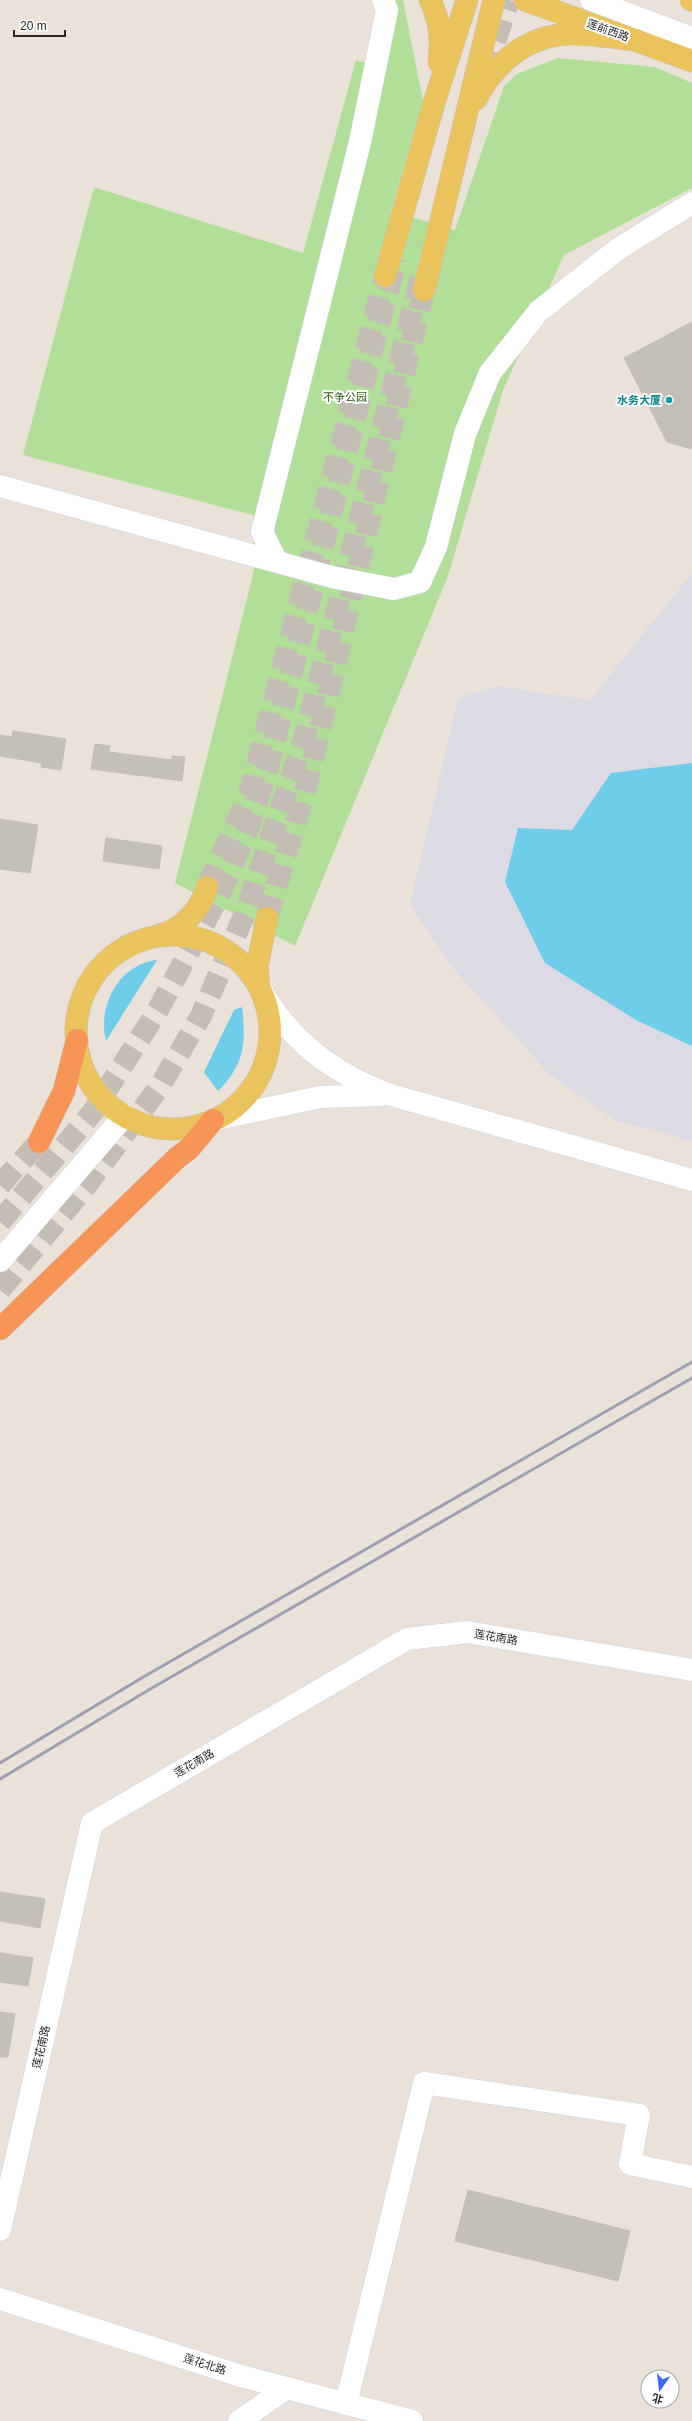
<svg xmlns="http://www.w3.org/2000/svg" width="692" height="2421" font-family="Arial,'Noto Sans SC',sans-serif">
<style>
.industrial{fill:#dcdae2}
.green{fill:#b2df97}
.water{fill:#6ecee9}
.building{fill:#c5bfb9;stroke:#c4beb3}
.lines{fill:none;stroke-linecap:round;stroke-linejoin:round}
.major-tunnel{stroke:#c3bdb5;stroke-width:22;stroke-dasharray:22 11;stroke-linecap:butt}
.highway-tunnel{stroke:#c3bdb5;stroke-width:22;stroke-dasharray:22 11;stroke-linecap:butt}
.minor-casing{stroke:#ced3e0;stroke-width:23}
.major-casing{stroke:#c3c3c3;stroke-width:23}
.highway-casing{stroke:#c3c3c3;stroke-width:23}
.minor{stroke:#fff;stroke-width:22}
.major{stroke:#ebc35d;stroke-width:22}
.highway{stroke:#f89556;stroke-width:22}
.rail{stroke:#9ca0b1;stroke-width:3}
.culture-dot{fill:#0f9aa8;stroke:#fff;stroke-width:1.5}
.labels{text-anchor:middle;dominant-baseline:central;stroke-width:4;stroke-linejoin:round;paint-order:stroke}
.street-label{font-size:11px;fill:#272727;stroke:#fff}
.park-label{font-size:11px;fill:#2d601b;stroke:#fff}
.culture-label{font-size:11px;font-weight:bold;fill:#0d838f;stroke:#fff;text-anchor:end}
</style>
<rect width="100%" height="100%" fill="#eae2d9"/>
<path class="industrial" d="M 692,573 L 692,1141 L 616,1121 L 550,1075 L 451,966 L 410,905 L 458,698 L 499,686 L 590,700 Z"/>
<path class="green" d="M 384,0 L 403,0 L 423,101 L 391,211 L 455,230 L 504,86 L 517,74 L 558,58 L 655,67 L 692,83 L 692,188 L 564,255 L 503,390 L 448,576 L 295,946 L 175,883 L 254,571 L 253,515 L 23,455 L 94,187 L 303,253 L 356,60 L 387,69 Z"/>
<path class="water" d="M 692,763 L 692,1046 L 636,1020 L 545,963 L 505,882 L 518,828 L 572,830 L 611,773 Z
M 157,960 L 106,1041 C 97,1006 119,964 157,960 Z
M 242,1007 C 246,1042 245,1064 218,1091 L 204,1072 L 234,1010 Z"/>
<path class="building" d="M 692,322 L 692,449 L 667,442 L 624,358 Z
M 13,731 L 66,739 L 61,770 L 41,767 L 42,763 L 0,756 L 0,735 L 12,737 Z
M 95,744 L 110,746 L 109,752 L 172,760 L 172,756 L 185,757 L 182,781 L 91,769 Z
M 0,819 L 38,825 L 30,873 L 0,869 Z
M 106,838 L 162,846 L 159,869 L 103,861 Z
M 0,1892 L 45,1899 L 40,1928 L 0,1921 Z
M 0,1953 L 33,1958 L 28,1986 L 0,1982 Z
M 0,2012 L 15,2014 L 8,2057 L 0,2057 Z
M 468,2190 L 630,2231 L 618,2281 L 455,2241 Z"/>
<g class="lines">
<path class="major-tunnel" d="M 207,887 L 249,795 L 385,276
M 267,918 L 306,788 L 424,290"/>
<path class="highway-tunnel" d="M 485,72 L 509,0
M 0,1185 L 39,1142
M 0,1222 L 92,1113 L 158,1010 L 221,892 L 249,827 L 268,767 L 373,345 L 397,258
M 0,1290 L 85,1187 L 160,1086 L 201,1016 L 246,911 L 304,739 L 423,269"/>
<g class="minor-casing">
<path id="minor" d="M 383,0 L 387,10 L 360,142 L 262,532 L 277,562 L 332,577 L 394,589 L 420,582 L 436,547 L 465,434 L 490,373 L 539,311 L 618,249 L 692,203
M 591,0 L 692,38
M 0,486 L 277,562
M 259,986 C 289,1041 334,1074 391,1095 L 692,1180
M 213,1120 L 320,1097 L 382,1095
M 0,1261 L 125,1115
M 0,2230 L 92,1823 L 407,1639 L 467,1632 L 692,1670
M 0,2299 L 241,2376 L 412,2421
M 346,2404 L 424,2083 L 639,2115 L 630,2164 L 692,2177
M 239,2421 L 287,2388"/>
</g>
<g class="major-casing">
<path id="major" d="M 430,0 C 440,21 442,39 439,62
M 525,0 L 692,61
M 691,0 L 692,0
M 476,99 C 495,63 526,36 569,34 C 591,33 614,38 636,40
M 385,276 L 434,103 L 467,0
M 424,290 L 494,0
M 160,935 C 182,930 202,908 207,887
M76 1032a97 97 0 1 1 194 0a97 97 0 1 1-194 0Z
M 259,986 L 257,967 L 267,918"/>
</g>
<g class="highway-casing">
<path id="highway" d="M 39,1142 L 64,1091 L 77,1040
M 0,1329 L 178,1157 L 189,1149 L 213,1120"/>
</g>
<use href="#minor" class="minor"/>
<use href="#major" class="major"/>
<use href="#highway" class="highway"/>
<path class="rail" d="M 0,1763 L 145,1676 L 692,1362
M 0,1779 L 152,1688 L 692,1378"/>
</g>
<circle class="culture-dot" cx="669" cy="400" r="4"/>
<g class="labels">
<g class="street-label">
<text transform="translate(608 30) rotate(20)">莲前西路</text>
<text transform="translate(496 1637) rotate(9)">莲花南路</text>
<text transform="translate(194 1763) rotate(-30)">莲花南路</text>
<text transform="translate(41 2047) rotate(-77)">莲花南路</text>
<text transform="translate(205 2364) rotate(18)">莲花北路</text>
</g>
<g class="park-label">
<text x="345" y="397">不争公园</text>
</g>
<g class="culture-label">
<text x="661" y="400">水务大厦</text>
</g>
</g>
<g transform="translate(660 2389) rotate(194)"><circle r="19" fill="#ffffff" stroke="#a9a9a9"/>
<path d="M0-3L7 15L0 10L-7 15Z" fill="#3d67f3"/>
<text y="-6" font-size="11" font-weight="bold" text-anchor="middle" fill="#272727">北</text>
</g>
<path d="M14 30v6h51v-6" fill="none" stroke="#272727" stroke-width="2"/>
<text x="20" y="30" font-size="12" fill="#272727" stroke="#ffffff" stroke-width="3" paint-order="stroke">20 m</text>
</svg>
